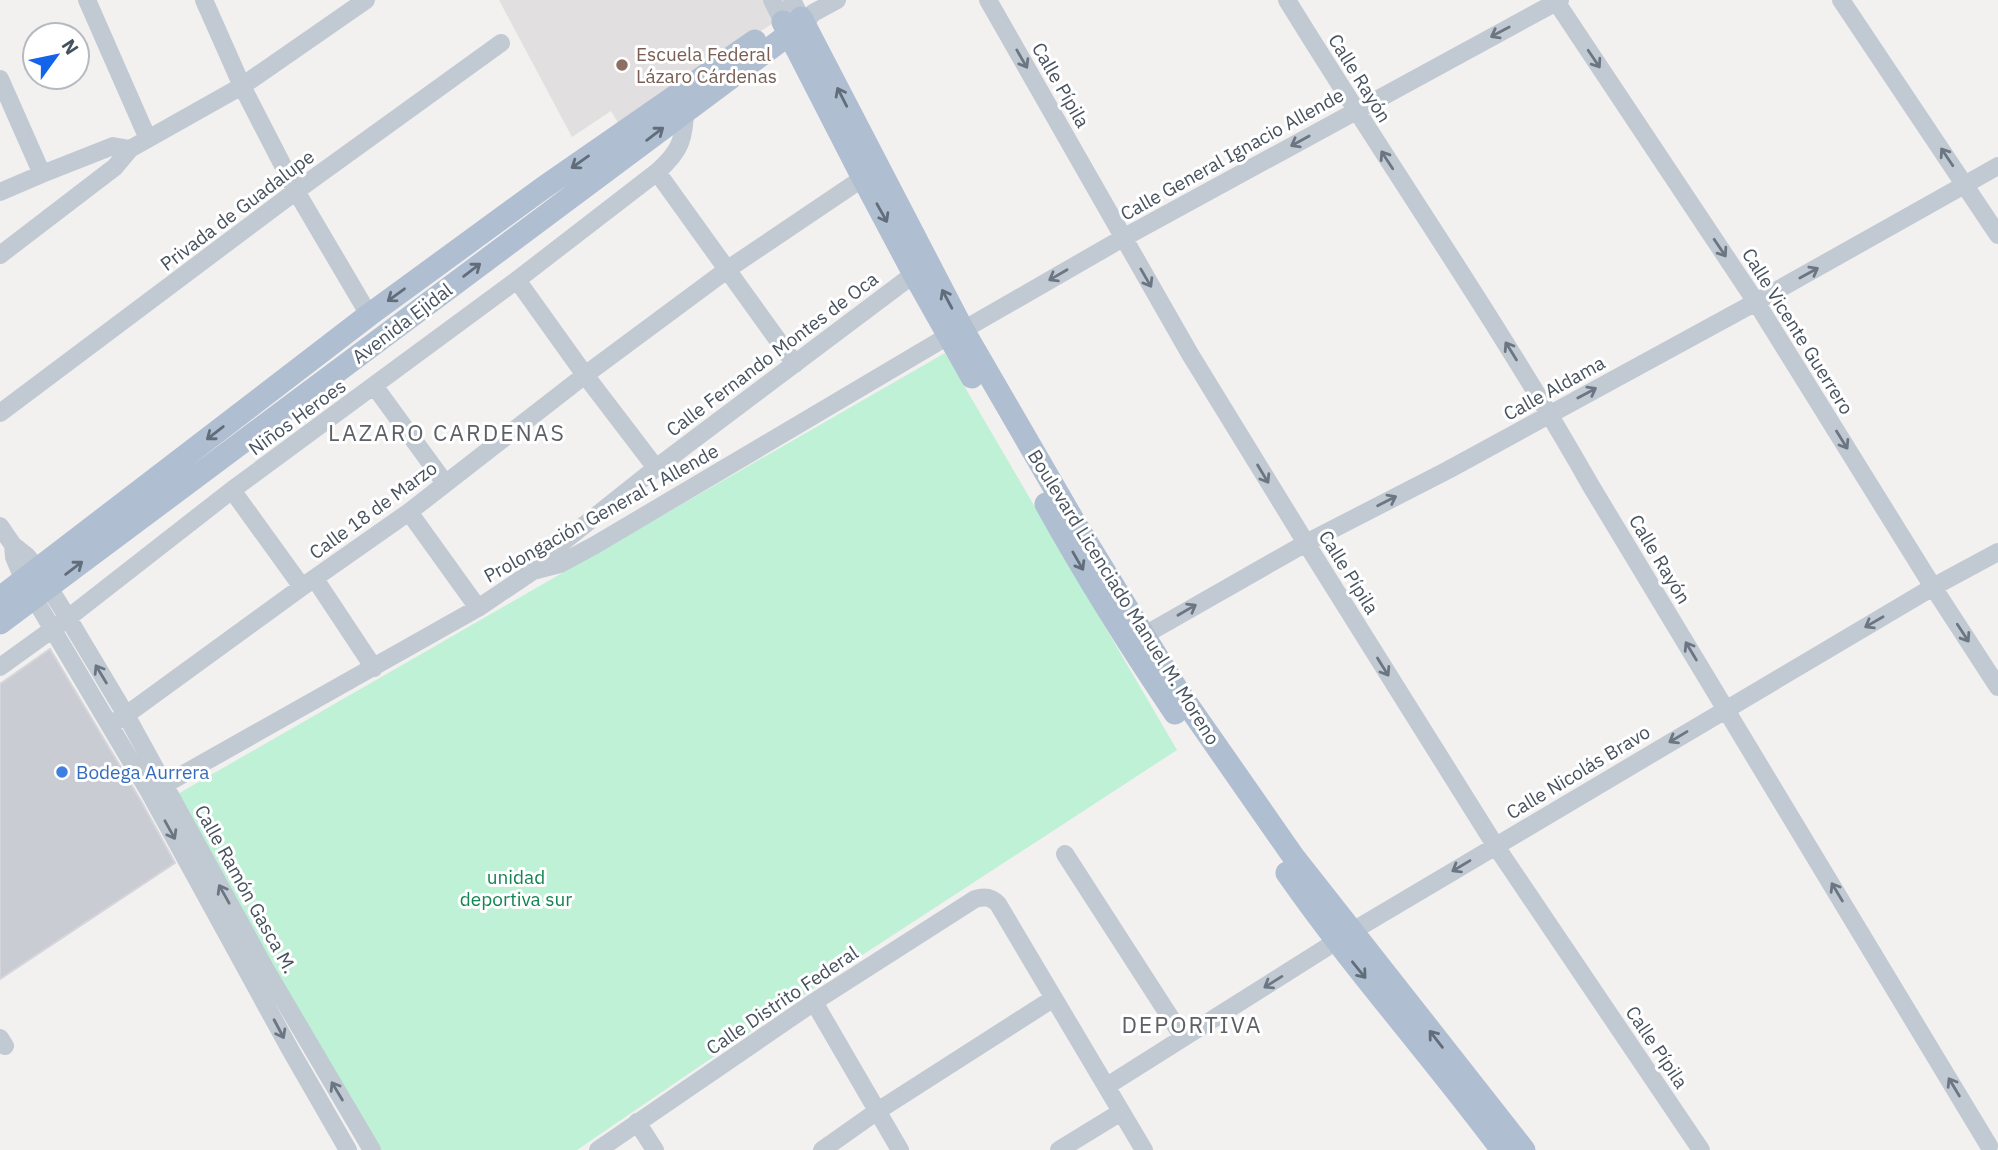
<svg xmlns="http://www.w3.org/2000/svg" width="1998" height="1150" font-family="'IBM Plex Sans',sans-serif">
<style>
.education{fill:#e1dfdf}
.green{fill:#bef1d5}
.building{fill:#caccd3;stroke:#d4d6dc;stroke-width:2}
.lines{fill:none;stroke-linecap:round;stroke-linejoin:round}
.minor{stroke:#c1cad3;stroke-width:18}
.major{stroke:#afbed0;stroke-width:23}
.oneway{stroke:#6c7682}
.oneway2{stroke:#616d7b}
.education-dot{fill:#8d6e63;stroke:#fff;stroke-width:2.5}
.shop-dot{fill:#3f7fe0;stroke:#fff;stroke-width:2.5}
.labels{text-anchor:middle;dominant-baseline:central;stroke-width:6;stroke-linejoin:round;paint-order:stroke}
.education-label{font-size:19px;fill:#785e54;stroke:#fff;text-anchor:start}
.street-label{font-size:19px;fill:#47525f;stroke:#fff}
.shop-label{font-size:19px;fill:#366cbe;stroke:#fff;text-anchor:start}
.park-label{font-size:19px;fill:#148453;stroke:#fff}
.quarter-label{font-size:23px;letter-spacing:2px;fill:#5d6066;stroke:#fff}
</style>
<rect width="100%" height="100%" fill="#f3f0f0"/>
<path class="education" d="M 499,0 L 768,0 L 779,19 L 620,126 L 611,111 L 572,137 Z"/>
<path class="green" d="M 945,353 L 1177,750 L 867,952 L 577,1150 L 380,1150 L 269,969 L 176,795 Z"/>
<path class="building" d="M 50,649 L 141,801 L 175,863 L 0,979 L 0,684 Z"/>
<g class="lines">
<path class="minor" d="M 87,0 L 148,139
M 204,0 L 242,86 L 296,191 L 369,315
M 772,0 L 783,22
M 792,0 L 801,18
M 988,0 L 1190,354 L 1306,543 L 1495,845 L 1701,1150
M 1287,0 C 1387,163 1497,320 1591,486 L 1989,1146
M 1555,0 L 1756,302 L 1933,587 L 1998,687
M 1841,0 L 1998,235
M 804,24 L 813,13 L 837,0
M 0,79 L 42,174
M 657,172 L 795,364
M 0,192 L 42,174 L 113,146 L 130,149
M 0,255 L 115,167 L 130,149 L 242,86 L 366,0
M 517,280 L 585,375 L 656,468
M 375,387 L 445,483
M 0,413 L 296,191 L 501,43
M 232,490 L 302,587
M 409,512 L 478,608
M 0,526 L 13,545 L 27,556 L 38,570 L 68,618 L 126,715 L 266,970 L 372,1150
M 13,545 L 14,557 L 24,581 L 148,790 L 291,1051 L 348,1150
M 533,571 L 553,550 L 656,468 L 914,274
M 315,579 L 374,668
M 1134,641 L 1306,543 L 1448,470 L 1756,302 L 1998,166
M 0,667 L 68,618 L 232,490 L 517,280 L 657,172 C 684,148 683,138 686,103
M 110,725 L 126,715 L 302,587 L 409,512 L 585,375 L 728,269 L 863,178
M 148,790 L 164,785 L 478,608 L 533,571 L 560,564 L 595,545 L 948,336 L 963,330 L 1123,238 L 1560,0
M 1065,854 L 1183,1037
M 814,1002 L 900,1150
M 0,1038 L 5,1046
M 1107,1086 L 1351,932 L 1933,587 L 1998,552
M 637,1122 L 655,1150
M 598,1150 L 814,1002 L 975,899 C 985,896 991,897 998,904 L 1144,1150
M 822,1150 L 876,1112 L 1054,998
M 1059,1150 L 1121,1112"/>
<path class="major" d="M 801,18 L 963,330 L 1076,525 L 1178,691 L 1293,856 L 1524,1150
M 783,22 L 863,178 L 914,274 L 972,377
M 1046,504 C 1086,576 1129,645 1175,713
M 0,598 L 369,315 L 543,188 L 755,41
M 0,623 L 800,26
M 1287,873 C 1354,969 1432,1056 1502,1150"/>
</g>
<defs><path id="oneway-shaft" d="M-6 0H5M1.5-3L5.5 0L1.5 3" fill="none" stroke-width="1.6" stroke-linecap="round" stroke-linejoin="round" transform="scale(1.75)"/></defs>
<g class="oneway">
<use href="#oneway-shaft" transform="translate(1500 32) rotate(152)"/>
<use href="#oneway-shaft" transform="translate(1022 59) rotate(60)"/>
<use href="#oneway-shaft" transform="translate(1594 59) rotate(56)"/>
<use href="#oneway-shaft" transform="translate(1300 141) rotate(151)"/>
<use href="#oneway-shaft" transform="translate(1947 157) rotate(-124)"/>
<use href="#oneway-shaft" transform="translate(1387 160) rotate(-123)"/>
<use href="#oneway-shaft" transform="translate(1720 248) rotate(56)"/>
<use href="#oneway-shaft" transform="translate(1809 273) rotate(-29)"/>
<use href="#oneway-shaft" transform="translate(1058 275) rotate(150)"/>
<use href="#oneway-shaft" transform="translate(1146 278) rotate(60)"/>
<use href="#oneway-shaft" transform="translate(1511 351) rotate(-122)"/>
<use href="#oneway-shaft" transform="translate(1587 393) rotate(-28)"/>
<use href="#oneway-shaft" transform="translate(1842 440) rotate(58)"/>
<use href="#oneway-shaft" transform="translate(1263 474) rotate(59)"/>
<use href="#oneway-shaft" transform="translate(1387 501) rotate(-27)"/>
<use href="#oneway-shaft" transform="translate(1187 610) rotate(-30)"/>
<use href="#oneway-shaft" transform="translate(1874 622) rotate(150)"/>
<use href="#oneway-shaft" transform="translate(1963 633) rotate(57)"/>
<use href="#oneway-shaft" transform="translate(1691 651) rotate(-121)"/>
<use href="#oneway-shaft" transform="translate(1383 667) rotate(58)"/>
<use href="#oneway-shaft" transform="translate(101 674) rotate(-121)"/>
<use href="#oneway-shaft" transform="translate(1678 737) rotate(149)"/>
<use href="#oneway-shaft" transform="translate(170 830) rotate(61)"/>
<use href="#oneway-shaft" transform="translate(1461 866) rotate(149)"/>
<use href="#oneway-shaft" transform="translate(1837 892) rotate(-121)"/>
<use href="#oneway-shaft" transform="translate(224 894) rotate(-119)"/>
<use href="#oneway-shaft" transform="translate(1273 982) rotate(148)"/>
<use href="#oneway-shaft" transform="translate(279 1029) rotate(62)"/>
<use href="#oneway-shaft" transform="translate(1954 1087) rotate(-121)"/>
<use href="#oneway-shaft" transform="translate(337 1091) rotate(-121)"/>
</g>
<g class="oneway2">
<use href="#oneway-shaft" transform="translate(842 97) rotate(-117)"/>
<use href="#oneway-shaft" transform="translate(655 134) rotate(-37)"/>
<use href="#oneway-shaft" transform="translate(580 162) rotate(145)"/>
<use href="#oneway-shaft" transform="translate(882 213) rotate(61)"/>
<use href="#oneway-shaft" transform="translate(472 270) rotate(-37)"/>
<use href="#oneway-shaft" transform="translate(396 295) rotate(144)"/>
<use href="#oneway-shaft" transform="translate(947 299) rotate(-118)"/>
<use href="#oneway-shaft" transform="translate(215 433) rotate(142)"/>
<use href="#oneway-shaft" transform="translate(1078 561) rotate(60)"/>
<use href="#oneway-shaft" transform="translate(74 568) rotate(-37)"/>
<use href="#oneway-shaft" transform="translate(1359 970) rotate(51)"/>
<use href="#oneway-shaft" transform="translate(1436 1039) rotate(-128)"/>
</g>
<circle class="education-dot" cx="622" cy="65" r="7"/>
<circle class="shop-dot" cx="62" cy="772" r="7"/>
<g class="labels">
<g class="education-label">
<text x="636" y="54">Escuela Federal<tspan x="636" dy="22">Lázaro Cárdenas</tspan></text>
</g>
<g class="street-label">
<text transform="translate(1360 78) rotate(58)">Calle Rayón</text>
<text transform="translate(1061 85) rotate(60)">Calle Pípila</text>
<text transform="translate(1232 154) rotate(-29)">Calle General Ignacio Allende</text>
<text transform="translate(237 210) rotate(-37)">Privada de Guadalupe</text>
<text transform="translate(402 323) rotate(-37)">Avenida Ejidal</text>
<text transform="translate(1798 331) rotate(58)">Calle Vicente Guerrero</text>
<text transform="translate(772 354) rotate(-37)">Calle Fernando Montes de Oca</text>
<text transform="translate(1554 388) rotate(-29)">Calle Aldama</text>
<text transform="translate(297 417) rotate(-36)">Niños Heroes</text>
<text transform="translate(373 510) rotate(-36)">Calle 18 de Marzo</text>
<text transform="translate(601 513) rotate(-29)">Prolongación General I Allende</text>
<text transform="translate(1660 559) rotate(59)">Calle Rayón</text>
<text transform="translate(1349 572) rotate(58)">Calle Pípila</text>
<text transform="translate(1124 597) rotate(58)">Boulevard Licenciado Manuel M. Moreno</text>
<text transform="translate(1578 772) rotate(-31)">Calle Nicolás Bravo</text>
<text transform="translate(246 889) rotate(61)">Calle Ramón Gasca M.</text>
<text transform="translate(782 1000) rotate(-34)">Calle Distrito Federal</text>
<text transform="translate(1657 1047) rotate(56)">Calle Pípila</text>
</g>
<g class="shop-label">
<text x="76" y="772">Bodega Aurrera</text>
</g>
<g class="park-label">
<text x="516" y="877">unidad<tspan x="516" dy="22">deportiva sur</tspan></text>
</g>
<g class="quarter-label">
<text x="447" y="432">LAZARO CARDENAS</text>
<text x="1192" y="1024">DEPORTIVA</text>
</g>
</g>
<g transform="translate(56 56) rotate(57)"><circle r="33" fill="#ffffff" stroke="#b5babf" stroke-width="2"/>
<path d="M0-5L12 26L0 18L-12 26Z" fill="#1363eb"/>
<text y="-10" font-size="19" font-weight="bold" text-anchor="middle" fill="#47525f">N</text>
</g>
</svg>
